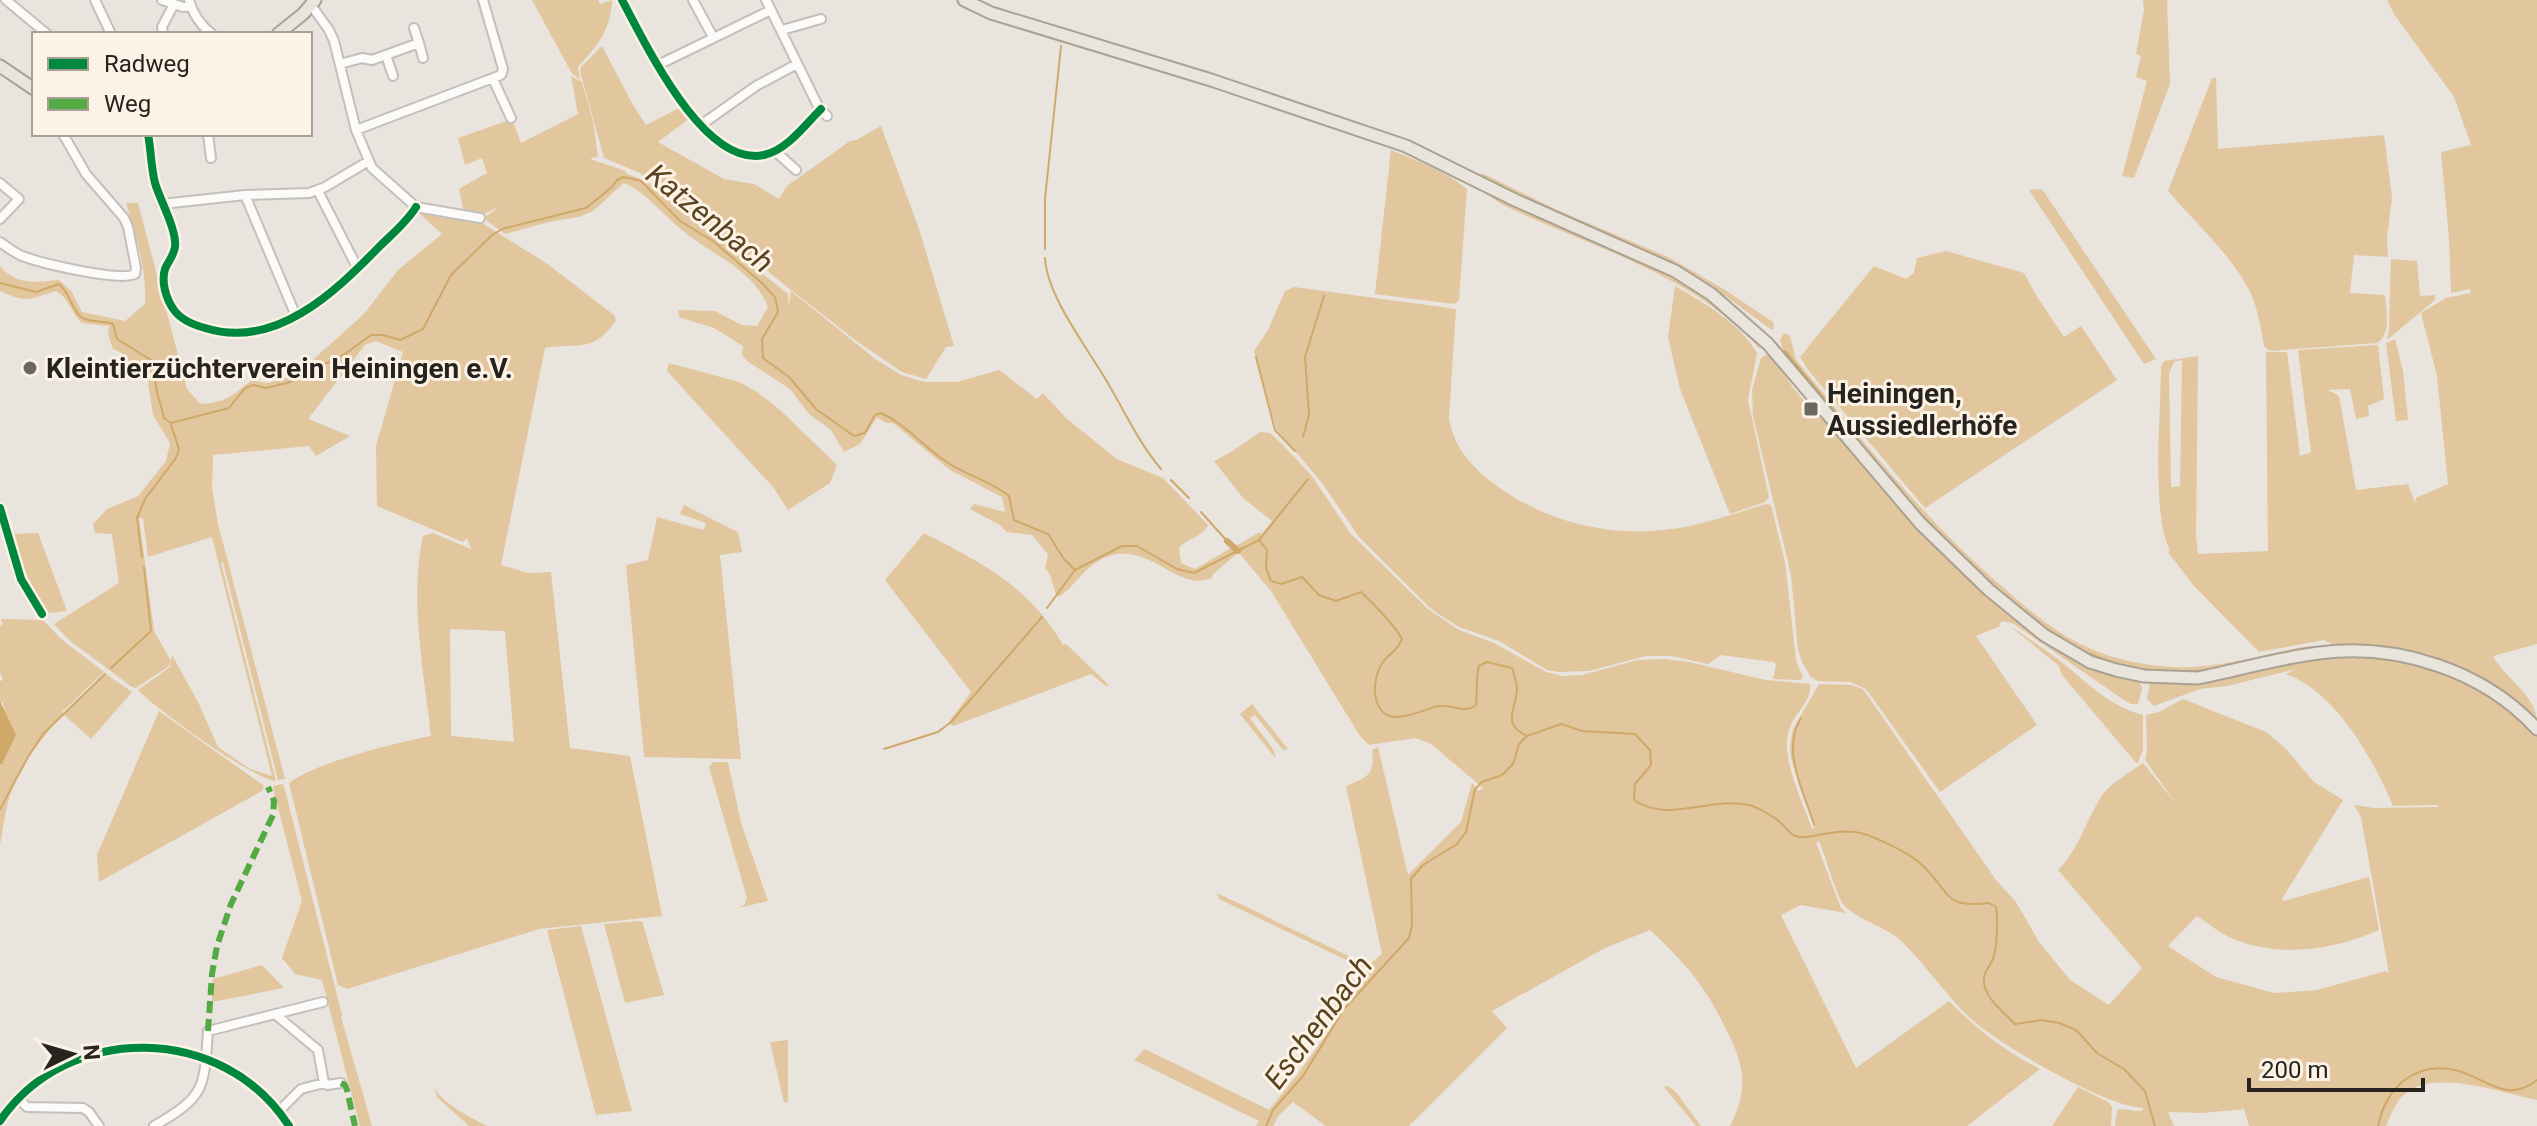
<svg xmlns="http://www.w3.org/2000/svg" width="2537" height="1126" font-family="Roboto,sans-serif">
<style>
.green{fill:#e2c69e;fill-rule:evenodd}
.water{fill:#d0a868}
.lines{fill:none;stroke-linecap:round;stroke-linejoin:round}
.stream{stroke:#d0a868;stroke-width:2}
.canal{stroke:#d0a868;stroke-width:6}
.minor-casing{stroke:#c3c0bb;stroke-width:12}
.major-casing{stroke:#aaa193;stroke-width:15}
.minor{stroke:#fcfbfa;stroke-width:8}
.major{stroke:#e9e4dc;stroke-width:11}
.quiet{stroke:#53aa43;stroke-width:6;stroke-dasharray:12 6;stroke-linecap:butt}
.cycleway-casing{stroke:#fcf3e6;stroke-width:13}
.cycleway{stroke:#00873e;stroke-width:8}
.poi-dot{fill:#6b6762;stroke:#fcf3e6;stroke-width:3}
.labels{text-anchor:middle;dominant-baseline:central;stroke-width:6;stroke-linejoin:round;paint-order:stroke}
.poi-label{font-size:28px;font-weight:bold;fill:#27241f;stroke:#fcf3e6;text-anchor:start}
.water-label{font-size:30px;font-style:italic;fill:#5a431f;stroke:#fcf3e6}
</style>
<rect width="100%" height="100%" fill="#e9e4de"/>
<path class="green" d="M 532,0 L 598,0 L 600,4 L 612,0 C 611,30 597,46 578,67 L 580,80 L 571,72 Z
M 2143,0 L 2167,0 L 2170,84 L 2134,178 L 2122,176 L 2147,81 L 2136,77 L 2141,56 L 2136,54 L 2144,10 Z
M 2387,0 L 2537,0 L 2537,644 L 2493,656 C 2505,679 2537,695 2537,723 L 2457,670 L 2421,655 L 2379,647 L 2336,646 L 2324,640 L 2259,652 L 2193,585 L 2168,552 L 2170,550 C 2151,516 2161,410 2161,367 L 2164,361 L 2198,356 L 2196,536 L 2198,554 L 2268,551 L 2266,352 L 2287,352 L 2300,456 L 2311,452 L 2298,350 L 2378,345 L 2384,399 L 2368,406 L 2369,416 L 2356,419 L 2350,389 L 2328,390 L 2339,396 L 2356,490 L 2408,484 L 2415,503 L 2416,498 L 2448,484 L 2437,376 L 2421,313 L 2446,298 L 2471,293 L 2470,289 L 2451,293 L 2449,238 L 2441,152 L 2471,145 L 2454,97 L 2394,14 ZM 2182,360 L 2180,486 L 2171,487 L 2169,373 L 2174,362 Z
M 602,46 L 633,105 L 646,125 L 679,108 L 689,119 L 658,142 L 724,179 L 754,184 L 779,199 L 787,186 L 850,141 L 856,140 L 881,126 L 919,229 L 954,346 L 946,347 L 926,379 L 902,372 L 855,340 L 656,184 L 640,173 L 604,158 L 580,71 L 581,67 Z
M 571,76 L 582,82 L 593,121 L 598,156 L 590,159 L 626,171 L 625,173 L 646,181 L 788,294 L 789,308 L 791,291 L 874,358 L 901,375 L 925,382 L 957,382 L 999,370 L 1037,399 L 1043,393 L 1067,419 L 1117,459 L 1163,478 L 1208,525 C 1202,538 1187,538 1179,548 L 1181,563 L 1195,569 L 1231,548 L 1237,554 L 1213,574 L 1212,578 C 1174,594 1143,530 1095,563 C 1082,572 1072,588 1059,597 C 1051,589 1055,579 1045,568 L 1048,554 L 1032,535 L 1007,532 L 1000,525 L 970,509 L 974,504 L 1005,512 L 1002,497 L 950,470 L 893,423 L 886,423 L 877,417 L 860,444 L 844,452 L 831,430 L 809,414 L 790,389 L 747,361 L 742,355 L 743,346 L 714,328 L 679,317 L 678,310 L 715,311 L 742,325 L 757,326 L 768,307 C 754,269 711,255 682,230 C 662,214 647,193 624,183 L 593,211 L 579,217 L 549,222 L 505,234 L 487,221 L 485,217 L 500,206 L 480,216 L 464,213 L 459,189 L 487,173 L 482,158 L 465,165 L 458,138 L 512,119 L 521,143 L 578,114 Z
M 2212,78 L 2216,78 L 2218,149 L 2384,135 L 2392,197 L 2387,238 L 2388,257 L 2354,255 L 2350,293 L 2385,295 C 2386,310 2392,334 2377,343 L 2270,351 L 2264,346 C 2261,328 2258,309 2250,292 C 2234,258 2193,220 2168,191 Z
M 1391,150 C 1418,161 1445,171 1467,189 L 1459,300 L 1455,304 L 1375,294 Z
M 1479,174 L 1484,174 L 1555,209 L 1668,257 L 1722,288 L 1773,322 L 1774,328 L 1772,330 L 1721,293 L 1477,176 Z
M 1474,185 L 1662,268 L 1697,288 L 1762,347 L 1759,348 C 1695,275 1586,245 1501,204 Z
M 2042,189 L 2156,359 L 2144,364 L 2029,190 Z
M 126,203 L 138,203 L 187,389 L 200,404 C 225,403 232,396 252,380 L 268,383 L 296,375 L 364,314 L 398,270 L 442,234 L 421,215 L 423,210 L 479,221 L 546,263 L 614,315 L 616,320 C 593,354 580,342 545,348 L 501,565 L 528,573 L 551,572 L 570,748 L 630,756 L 662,916 L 539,929 L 347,989 L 338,985 L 289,783 C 314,763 398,742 431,736 C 424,671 409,601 423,536 L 433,533 L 471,549 L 467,538 L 463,542 L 377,506 L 376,446 L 403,352 L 376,341 L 365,345 L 308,419 L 350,436 L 316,456 L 309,446 L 213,455 L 212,488 L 218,524 L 285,779 L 278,780 L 223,562 L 221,563 L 276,781 C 252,779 156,709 138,690 L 170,667 L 172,655 L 198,702 L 218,747 L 250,769 L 272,776 L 212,537 L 148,557 L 143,518 L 139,518 L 154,631 L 171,661 L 169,666 L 136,688 L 132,687 L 69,640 L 54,624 L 119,583 L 112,534 L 95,533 L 93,524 L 107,509 L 138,496 L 166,461 L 170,443 L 153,415 L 146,369 L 142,364 L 123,359 L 122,353 L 113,349 L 108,335 L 109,326 L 82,323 C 71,313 69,298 56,291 C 28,299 29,304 0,291 L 0,266 C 16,286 36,282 59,280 L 72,292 L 82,312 L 125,321 L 145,304 C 147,270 136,235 126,203 ZM 450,629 L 505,631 L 514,742 L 451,736 Z
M 1946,251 L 2024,273 L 2036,295 L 2064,337 L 2081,326 L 2117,380 L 1925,508 L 1808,370 L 1800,357 L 1874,266 L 1906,279 L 1914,273 L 1917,258 Z
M 2391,259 L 2417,261 L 2420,296 L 2435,295 L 2435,300 L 2387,340 L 2389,328 Z
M 1675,286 C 1704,303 1740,323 1757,353 L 1748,400 L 1769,497 L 1765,502 L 1730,514 L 1680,389 L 1668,337 Z
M 1294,287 L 1456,309 L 1449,418 C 1454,449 1473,468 1497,486 C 1546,522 1611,538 1672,529 C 1704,525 1735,513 1766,504 L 1771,505 L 1785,562 L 1796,660 L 1803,678 L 1800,680 L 1773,679 L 1776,665 L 1774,662 L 1721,655 L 1708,664 L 1671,656 L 1646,656 L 1589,671 L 1559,672 L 1547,670 L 1499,641 L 1459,627 L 1443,617 L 1429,607 L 1359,537 L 1322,483 L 1276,428 L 1254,351 L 1268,330 L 1285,291 Z
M 1784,333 L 1790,336 L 1796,360 C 1862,440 1925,521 2005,589 C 2030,611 2058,635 2089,648 C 2115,660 2144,665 2172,667 C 2217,670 2265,653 2310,646 L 2327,646 L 2326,649 L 2207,673 L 2171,675 L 2109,665 L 2070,648 L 2028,619 L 1942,540 L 1881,471 L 1784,354 L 1780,340 Z
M 2395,339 L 2403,371 L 2408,420 L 2396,421 L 2386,343 Z
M 1769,353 C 1780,363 1785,377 1794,389 C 1810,409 1829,426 1849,443 L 2035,633 L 2138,678 L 2142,688 L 2138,704 L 2131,704 L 2121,698 L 2014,624 L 2004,621 L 1999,623 L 2000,626 L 1976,636 L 2037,725 L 1940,792 L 1866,689 L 1850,682 L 1817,681 L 1810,676 L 1803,664 L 1798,650 L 1791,575 L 1753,416 L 1752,390 L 1761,358 Z
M 669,363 L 739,382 L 757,392 L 779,409 L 837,465 L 830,483 L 788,510 L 773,487 L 667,371 Z
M 1260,432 L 1270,433 L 1283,445 L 1311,475 L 1351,534 L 1428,609 L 1459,630 L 1494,643 L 1546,672 L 1563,676 L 1582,675 L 1638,660 L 1665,659 L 1689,662 L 1766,680 L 1810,684 C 1812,702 1794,713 1789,730 C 1780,757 1803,803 1812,829 L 1814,828 L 1791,758 L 1790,745 L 1793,729 L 1819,684 L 1851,685 L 1863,689 L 1996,880 L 2016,902 L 2039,942 L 2070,980 L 2109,1005 L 2142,968 L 2058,870 C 2080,848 2086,819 2103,794 C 2113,782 2130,772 2143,763 L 2177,805 L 2145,760 L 2147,750 L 2146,715 L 2159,712 L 2183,699 L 2266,732 L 2285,748 L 2314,782 L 2343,800 L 2282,899 L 2283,901 L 2369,877 L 2379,930 C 2334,950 2280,958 2234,939 C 2221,934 2209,924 2197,916 L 2168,946 L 2216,977 L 2274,993 L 2317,990 L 2386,971 L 2389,974 L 2361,817 L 2354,805 L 2374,808 L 2438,807 L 2438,805 L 2393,806 C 2373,759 2337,693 2286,674 L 2296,669 L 2227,686 L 2200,689 L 2154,706 L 2147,699 L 2150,682 L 2347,655 L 2400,658 L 2455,676 L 2496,699 L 2537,733 L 2537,1100 C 2503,1093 2433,1068 2405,1094 C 2395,1102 2391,1115 2386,1126 L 2249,1126 L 2244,1109 L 2202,1113 L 2168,1112 L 2174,1126 L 2115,1126 L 2117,1110 C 2126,1107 2134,1113 2143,1110 L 2143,1108 C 2104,1106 2000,1045 1970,1018 C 1944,994 1926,964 1900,940 C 1886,927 1852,917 1843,904 C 1835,892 1826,857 1819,841 L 1816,843 L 1841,908 L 1846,913 L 1801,905 L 1781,915 L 1856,1068 L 1949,1001 C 1977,1029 2004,1051 2040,1069 L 1967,1126 L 1730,1126 C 1750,1087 1744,1064 1725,1027 C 1704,984 1684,962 1650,930 L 1605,948 L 1492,1011 L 1507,1028 L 1409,1126 L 1326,1126 L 1293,1102 L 1279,1115 L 1273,1126 L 1256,1126 L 1259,1121 L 1134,1060 L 1145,1049 L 1269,1110 L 1297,1075 L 1356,993 L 1367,970 L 1219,899 L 1217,893 L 1363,963 L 1364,960 L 1370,964 L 1382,954 L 1346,786 C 1368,777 1375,775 1372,750 L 1378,747 L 1408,875 L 1461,822 L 1472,783 L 1479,791 L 1483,788 L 1431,744 L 1416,738 L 1369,745 L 1360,736 L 1271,591 L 1234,547 L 1260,532 L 1262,534 L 1272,521 L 1243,498 L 1214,461 L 1231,452 Z
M 684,505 L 738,532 L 742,552 L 720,555 L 741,759 L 644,757 L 626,565 L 648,560 L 657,517 L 704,530 L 706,523 L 680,514 Z
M 38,533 L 67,611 L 48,613 L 26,581 L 12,534 Z
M 924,533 C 982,563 1030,587 1063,645 L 1066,644 L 1109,685 L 1106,686 L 1091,674 L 953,726 L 949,722 L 971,692 L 885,580 Z
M 1,619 L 43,620 L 60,638 L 104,672 L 62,712 L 63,714 L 106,674 L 132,692 L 91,739 L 63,714 C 42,738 21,764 10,795 C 5,810 3,829 0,845 L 0,764 C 17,747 8,724 3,703 L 0,701 L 0,681 L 3,680 L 0,672 L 0,626 L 4,623 L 1,622 Z
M 2010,626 C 2030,639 2049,652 2068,667 C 2090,686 2114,708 2143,715 L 2143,750 L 2137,764 L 2062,675 L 2059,666 Z
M 1252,704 L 1288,749 L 1283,750 L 1255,715 L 1250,718 L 1273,749 L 1276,759 L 1240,714 Z
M 159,711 L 264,786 L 262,791 L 99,882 L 97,855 Z
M 713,762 L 728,762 L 741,823 L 768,901 L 738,908 L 744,905 L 747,898 L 709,767 Z
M 282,784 L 284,786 L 342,1015 L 341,1017 L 372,1126 L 360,1126 L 322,980 L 295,974 L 282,958 L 302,901 L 274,792 L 273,786 Z
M 642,921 L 664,995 L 625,1003 L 604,924 Z
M 581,926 L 632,1111 L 596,1115 L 547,930 Z
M 262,965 L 284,988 L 212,1002 L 213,979 Z
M 788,1040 L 788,1102 L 784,1102 L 770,1042 Z
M 433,1086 C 444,1105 468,1116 487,1126 L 469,1126 L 438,1098 Z
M 1668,1086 L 1676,1092 L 1701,1126 L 1696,1126 L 1664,1087 Z
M 2078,1087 L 2108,1102 L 2112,1107 L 2111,1126 L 2052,1126 Z"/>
<path class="water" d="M 0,701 L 16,735 L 2,764 L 0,764 Z"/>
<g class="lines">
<path class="stream" d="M 1045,249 L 1045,199 L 1061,46
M 1045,258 C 1047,297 1089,350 1109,385 C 1126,414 1139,443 1161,469
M 0,283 L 36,292 L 59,284 C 71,295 72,310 81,317 C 89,323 103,320 113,324 L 117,339 L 151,360 C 156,369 154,377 156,386 C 157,396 162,407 164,418 L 171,423 L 229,408 L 245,388 L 254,385 L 266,388 L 287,383 L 345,354 L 371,335 L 383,335 L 400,340 L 423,329 L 451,275 L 491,236 L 502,229 L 586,208 L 612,187 L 617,180 L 624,177 L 641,181 L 680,221 L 713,241 L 762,283 L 775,297 L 778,312 L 762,339 L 763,358 L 789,377 L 816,409 L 854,436 L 865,433 L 875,415 L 881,413 C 909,426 927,451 953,466 C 972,477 992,482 1009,496 L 1014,520 L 1048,534 L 1064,559 L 1075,570 L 1122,546 L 1137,546 L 1177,569 L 1194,573 L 1259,540 L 1267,550 L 1266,568 L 1271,581 L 1281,584 L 1302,577 L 1319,595 L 1336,601 L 1361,592 C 1372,602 1396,627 1402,639 C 1395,654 1390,652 1383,662 C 1371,679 1370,718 1398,717 C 1410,716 1423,711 1434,707 C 1451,702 1463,715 1476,705 C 1478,691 1475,679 1479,666 L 1487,662 L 1512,668 C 1514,675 1517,682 1517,689 C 1516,710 1501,724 1527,736
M 1785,351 L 1880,467
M 1256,357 L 1275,430 L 1295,451
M 1303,437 L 1309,415 L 1305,357 L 1324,296
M 1171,480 L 1189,498
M 1897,488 L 1941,536
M 1201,512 L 1227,541
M 1259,540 L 1308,479
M 142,557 L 137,518 L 145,499 L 176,458 L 179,449 L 171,425
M 1989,582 L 2015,604
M 1047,608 L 1075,570
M 2038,623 L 2049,631
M 2082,651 L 2116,664 L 2152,671
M 111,668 L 151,631 L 144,567
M 2191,672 L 2208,670
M 1801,718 C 1781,750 1803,790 1814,824
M 884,749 L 938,732 L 951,722 L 1042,617
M 0,809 L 29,755 L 44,733 L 105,674
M 1266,1126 L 1273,1110 L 1303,1076 L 1344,1009 L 1409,938 L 1412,925 L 1411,879 L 1423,865 L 1457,844 L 1466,832 L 1475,789 L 1482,782 L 1502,775 L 1513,764 L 1519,744 L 1527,736 L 1561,724 L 1582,731 L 1635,734 L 1650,750 L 1651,765 L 1635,784 L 1634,800 C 1669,824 1710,796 1749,805 C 1759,808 1773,816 1781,823 C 1788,829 1790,836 1800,837 C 1808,838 1817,835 1824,834 C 1848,829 1862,831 1884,842 C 1898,849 1914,856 1925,868 C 1952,895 1944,908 1989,903 L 1996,907 C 1998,918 1997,949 1993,959 C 1989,968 1983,972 1984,983 C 1986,999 2004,1013 2015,1024 L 2042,1020 L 2059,1023 L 2076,1030 L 2097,1053 L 2124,1069 L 2145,1091 L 2155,1126
M 2378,1126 C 2386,1088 2414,1061 2455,1070 C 2485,1077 2506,1105 2537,1080"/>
<path class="canal" d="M 1227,541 L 1238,551"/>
<g class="minor-casing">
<path id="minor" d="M 6,0 L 47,34
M 95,0 L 111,34
M 162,0 L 183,7 L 191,6
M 189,0 C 193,14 200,25 212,34
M 622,0 C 645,42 703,168 764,155 C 787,150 805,125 821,109
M 693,0 L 713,37
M 766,0 L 818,106 L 827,116
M 311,5 L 329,30 L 334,41 L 356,130 L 372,168 L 416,207 L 480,218
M 782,30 L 821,19
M 163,34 L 162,27 L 174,4
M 419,43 L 423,58
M 386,55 L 393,76
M 340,64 L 362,58 L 372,60 L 419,43 L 414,28
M 658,65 L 771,10
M 493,79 L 511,118
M 701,125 L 756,86 L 797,64
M 356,130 L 501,75 L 503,69 L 483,0
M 148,134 C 151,150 151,167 155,183 C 160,200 177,230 175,247 C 174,255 168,262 165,269 C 161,282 166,299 174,310 C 181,320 194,325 205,328 C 275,350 334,293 379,247 C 391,235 407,222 416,207
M 208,134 L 211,158
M 775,151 L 796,170
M 0,183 L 19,199 L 0,219
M 318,191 L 358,269
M 245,195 L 296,316
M 162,204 L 245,195 L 309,193 L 325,187 L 367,162
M 0,242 C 7,247 13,252 22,256 C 41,263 119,282 135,274 L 136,268 L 128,227 L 124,218 L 86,174 L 63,134
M 0,508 L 21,579 L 42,614
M 276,1015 L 318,1050 L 324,1083
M 18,1098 L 27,1107 L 83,1108 L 89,1112 L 99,1126
M 279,1111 L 301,1089 L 324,1083 L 327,1085 L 341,1083
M 0,1121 C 68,1021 224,1024 289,1126
M 154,1126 C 206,1096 204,1088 208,1031 L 323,1002"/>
</g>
<g class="major-casing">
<path id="major" d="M 964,0 L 991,13 L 1211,80 L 1406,146 L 1515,200 L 1675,271 L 1711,294 L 1768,344 L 1920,523 L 1989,590 L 2044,635 L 2090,662 L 2116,670 L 2144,676 L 2198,678 C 2238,670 2278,658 2319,653 C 2397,643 2483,670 2537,729
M 278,34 L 303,14 L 315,0
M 0,66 L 34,89"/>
</g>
<use href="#minor" class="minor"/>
<use href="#major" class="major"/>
<path class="quiet" d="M 208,1031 L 212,974 L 217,946 L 231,904 L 273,815 L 274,801 L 268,787
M 341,1083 L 345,1085 L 347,1090 L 355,1126"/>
<g class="cycleway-casing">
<path id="cycleway" d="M 622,0 C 645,42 703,168 764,155 C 787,150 805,125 821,109
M 148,134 C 151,150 151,167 155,183 C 160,200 177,230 175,247 C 174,255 168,262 165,269 C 161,282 166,299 174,310 C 181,320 194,325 205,328 C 275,350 334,293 379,247 C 391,235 407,222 416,207
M 0,508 L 21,579 L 42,614
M 0,1121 C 68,1021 224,1024 289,1126"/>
</g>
<use href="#cycleway" class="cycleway"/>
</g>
<g class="poi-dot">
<circle cx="30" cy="368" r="8"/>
<rect x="1803" y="401" width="16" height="16" rx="4"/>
</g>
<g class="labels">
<g class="poi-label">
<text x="46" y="368">Kleintierzüchterverein Heiningen e.V.</text>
<text x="1827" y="393">Heiningen,<tspan x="1827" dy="32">Aussiedlerhöfe</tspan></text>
</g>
<g class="water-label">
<text transform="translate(710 218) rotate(39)">Katzenbach</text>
<text transform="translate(1318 1022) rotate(-53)">Eschenbach</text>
</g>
</g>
<rect x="32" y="32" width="280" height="104" fill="#fcf3e6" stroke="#a7a096" stroke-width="2"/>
<rect x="48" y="58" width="40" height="12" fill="#00873e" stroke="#a7a096" stroke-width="2"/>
<text x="104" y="72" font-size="24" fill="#27241f">Radweg</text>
<rect x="48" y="98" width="40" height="12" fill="#53aa43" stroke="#a7a096" stroke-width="2"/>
<text x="104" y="112" font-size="24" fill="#27241f">Weg</text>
<g transform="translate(72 1054) rotate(85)" stroke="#fcf3e6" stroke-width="6" paint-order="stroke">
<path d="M0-6L14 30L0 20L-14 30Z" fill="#27241f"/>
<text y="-12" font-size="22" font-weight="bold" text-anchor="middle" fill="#27241f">N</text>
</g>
<path d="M2249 1078v12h174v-12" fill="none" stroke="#27241f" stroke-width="4"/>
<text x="2261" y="1078" font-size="24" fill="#27241f" stroke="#fcf3e6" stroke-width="6" paint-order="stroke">200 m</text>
</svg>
